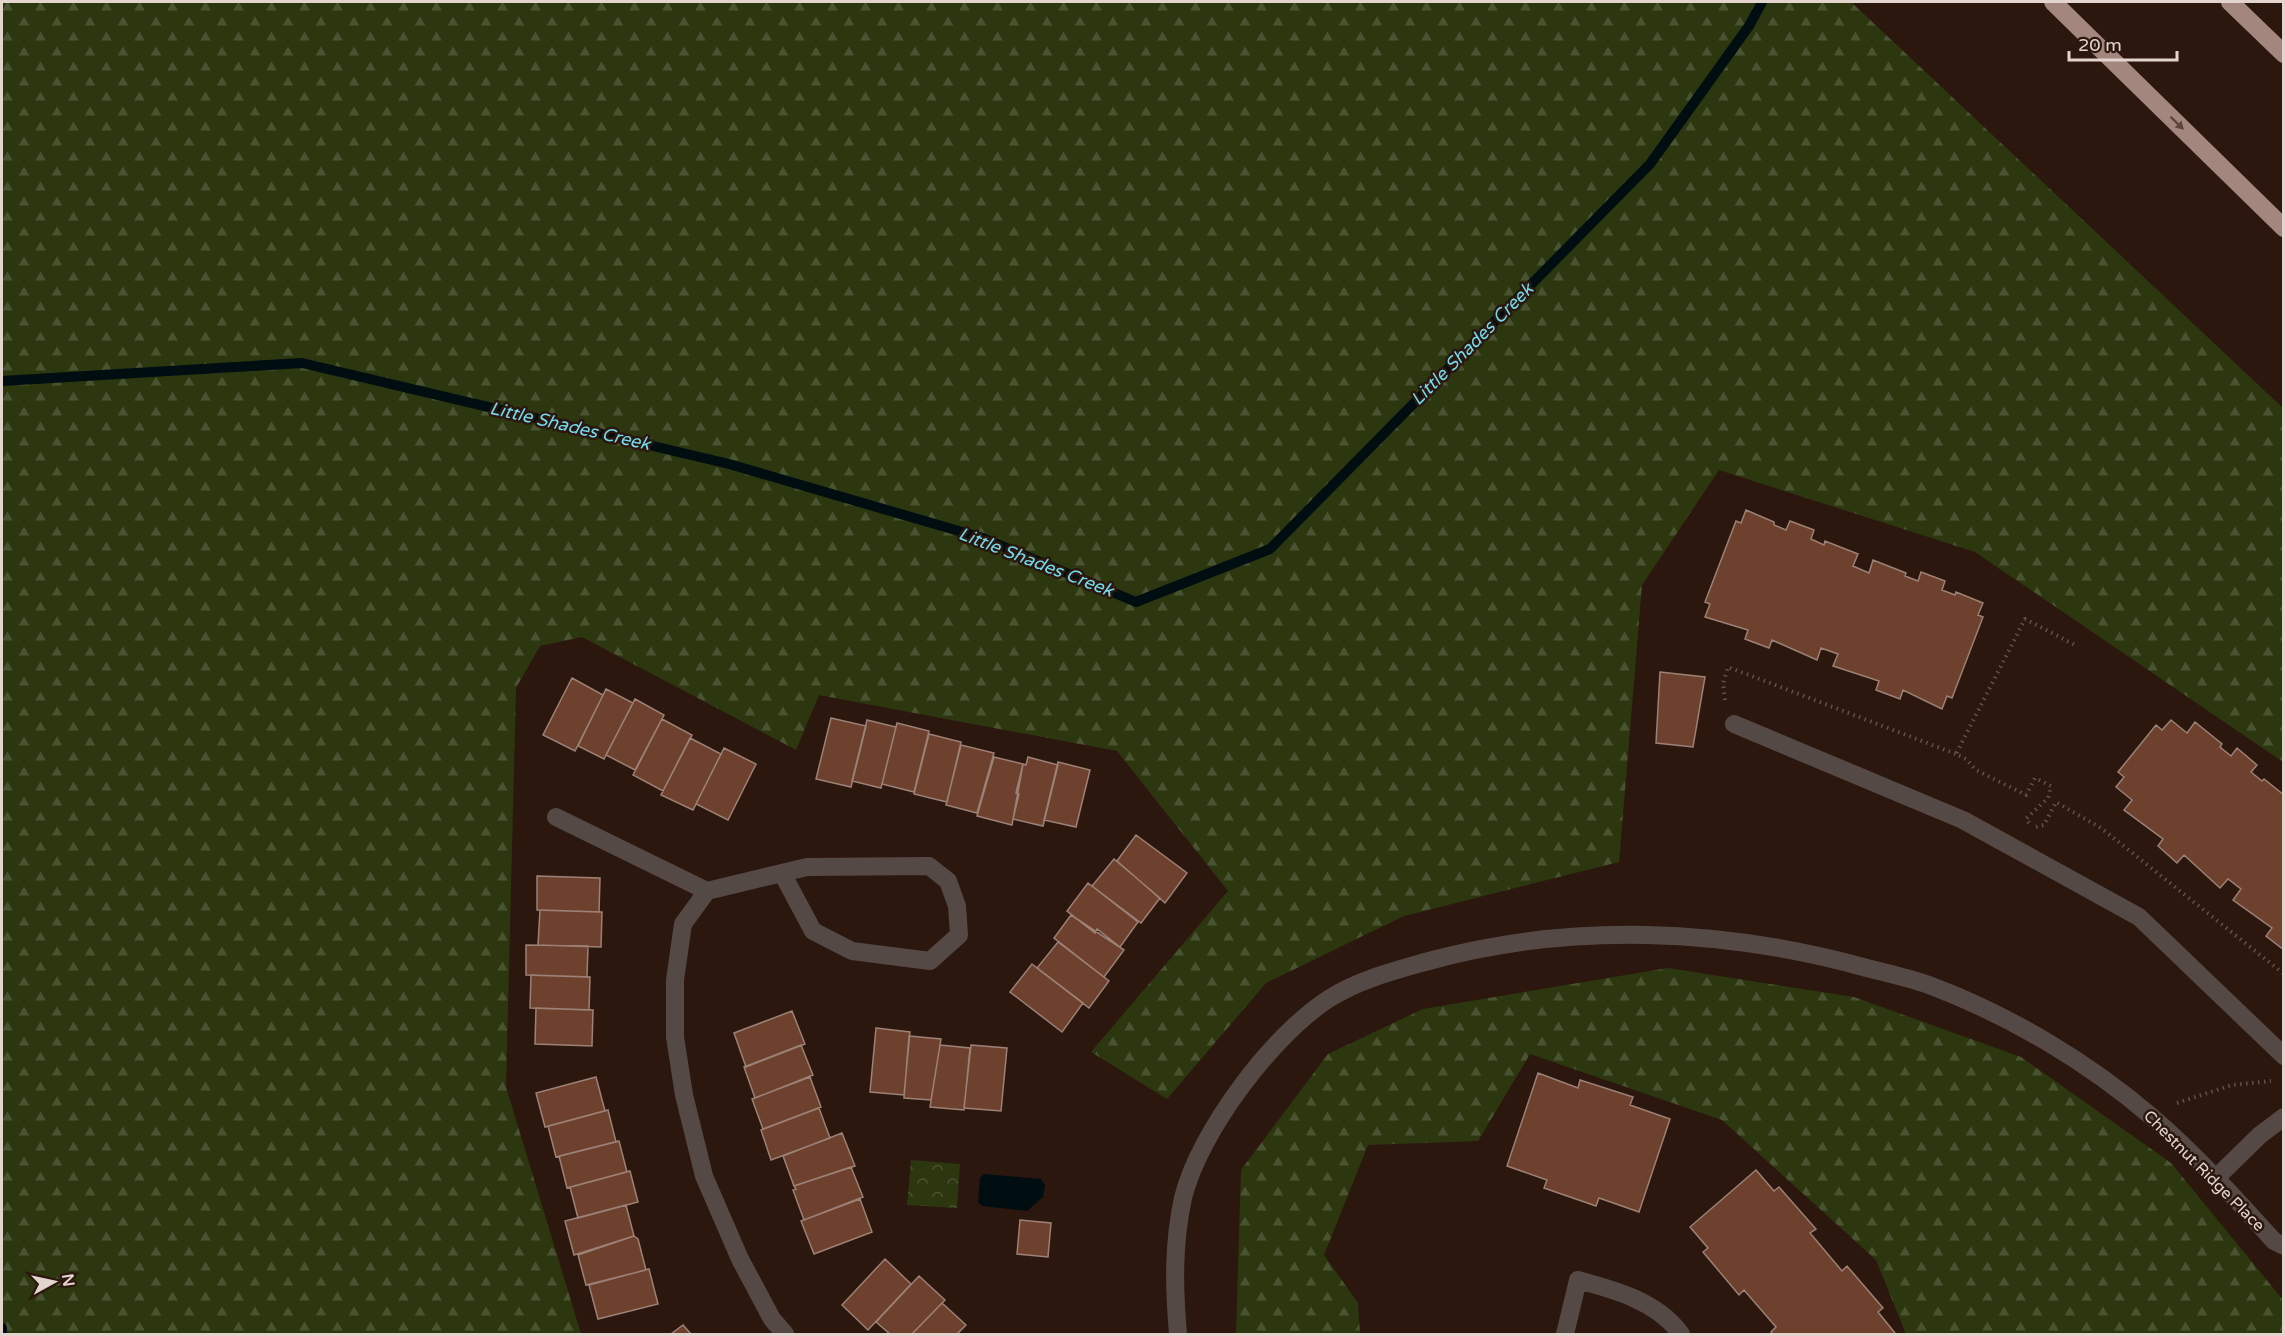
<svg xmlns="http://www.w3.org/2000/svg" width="2285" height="1336" font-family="'Varela Round',sans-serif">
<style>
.forest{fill:url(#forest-firs)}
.park{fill:url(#park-crowns)}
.water{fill:#000e11}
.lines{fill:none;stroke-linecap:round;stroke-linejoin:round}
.stream{stroke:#000e11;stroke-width:10}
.building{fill:#6e412e;stroke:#9c8176;stroke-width:1.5}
.path{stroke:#635149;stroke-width:4;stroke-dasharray:1.5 4.5;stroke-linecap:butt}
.street{stroke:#554946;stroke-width:18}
.highway{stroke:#a3877e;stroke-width:18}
.oneway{fill:#5b443b}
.labels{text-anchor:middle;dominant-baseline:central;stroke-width:5;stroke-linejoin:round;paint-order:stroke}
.street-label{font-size:16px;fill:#e3d4ce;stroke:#2b170e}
.water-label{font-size:18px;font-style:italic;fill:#72dbee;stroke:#2b170e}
</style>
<defs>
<pattern id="forest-firs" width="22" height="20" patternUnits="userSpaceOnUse" patternTransform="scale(1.5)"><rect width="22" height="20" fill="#2c370f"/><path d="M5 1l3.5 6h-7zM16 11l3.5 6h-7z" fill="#4a5331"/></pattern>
<pattern id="park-crowns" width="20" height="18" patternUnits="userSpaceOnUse" patternTransform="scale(1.5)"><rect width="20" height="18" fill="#2c370f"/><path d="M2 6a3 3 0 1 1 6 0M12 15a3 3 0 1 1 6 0" fill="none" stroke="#4a5331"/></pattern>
</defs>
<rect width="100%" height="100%" fill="#2b170e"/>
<path class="forest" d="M 2,2 L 1851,2 L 2283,408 L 2283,762 L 1975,552 L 1719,470 L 1642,585 L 1619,862 L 1404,916 L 1266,983 L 1167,1099 L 1091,1052 L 1228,891 L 1117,751 L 819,695 L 796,750 L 582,637 L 540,646 L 516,688 L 506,1087 L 581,1334 L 2,1334 Z
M 1668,968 L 1854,997 L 2021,1057 L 2171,1163 L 2283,1300 L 2283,1334 L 1906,1334 L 1876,1260 L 1722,1120 L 1530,1054 L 1478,1141 L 1368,1145 L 1324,1255 L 1358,1303 L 1360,1334 L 1236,1334 L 1241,1170 L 1328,1054 L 1423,1009 Z"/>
<path class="park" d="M 911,1160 L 960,1164 L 957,1208 L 907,1205 Z"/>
<path class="water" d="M 984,1174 L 1041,1179 L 1045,1185 L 1043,1197 L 1027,1211 L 982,1206 L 978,1202 L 980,1178 Z"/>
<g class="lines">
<path class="stream" d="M 2,381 L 302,363 L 729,464 L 983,538 L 1136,602 L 1270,549 L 1650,164 L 1749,26 L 1762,2
M 2,1328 L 2,1334"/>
</g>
<path class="building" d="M 1746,510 L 1774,522 L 1774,525 L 1786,530 L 1790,521 L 1814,530 L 1811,539 L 1824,545 L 1825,541 L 1858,554 L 1853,566 L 1869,573 L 1873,560 L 1906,573 L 1905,576 L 1918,581 L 1921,572 L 1945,581 L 1942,590 L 1955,595 L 1956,592 L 1983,603 L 1978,615 L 1983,617 L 1952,698 L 1947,696 L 1942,709 L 1903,690 L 1900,699 L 1876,690 L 1879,681 L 1833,666 L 1838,654 L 1821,648 L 1817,660 L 1772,640 L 1769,648 L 1745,639 L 1748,630 L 1705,617 L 1710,604 L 1705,602 L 1736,521 L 1741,523 Z
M 1660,672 L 1705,677 L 1693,747 L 1656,743 Z
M 572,678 L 603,695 L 575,751 L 543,735 Z
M 606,689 L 633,703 L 604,759 L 578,746 Z
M 635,699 L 664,715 L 635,770 L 606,755 Z
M 831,718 L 866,726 L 851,787 L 816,779 Z
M 662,719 L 692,735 L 663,791 L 633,775 Z
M 867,720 L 896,727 L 881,788 L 852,781 Z
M 2171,720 L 2187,733 L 2195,722 L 2222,744 L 2220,747 L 2231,756 L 2237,748 L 2257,765 L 2251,772 L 2262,781 L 2264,779 L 2284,795 L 2284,950 L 2266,936 L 2272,928 L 2233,900 L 2241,889 L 2228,879 L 2220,888 L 2184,855 L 2177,863 L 2158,846 L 2163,839 L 2124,810 L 2132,800 L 2116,787 L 2124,777 L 2118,772 L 2156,725 L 2162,730 Z
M 897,723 L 929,731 L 914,792 L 882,784 Z
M 929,734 L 961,742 L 947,802 L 914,794 Z
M 690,738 L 721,754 L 693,810 L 661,795 Z
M 961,745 L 994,753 L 977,813 L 946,805 Z
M 724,748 L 756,764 L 728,820 L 696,804 Z
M 994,757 L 1023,764 L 1012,825 L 977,816 Z
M 1028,757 L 1058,765 L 1043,826 L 1013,819 L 1019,794 L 1016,793 L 1023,764 L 1026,765 Z
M 1058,762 L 1090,770 L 1076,827 L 1044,820 Z
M 1136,835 L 1187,873 L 1165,903 L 1117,861 Z
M 1114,859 L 1160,898 L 1141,923 L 1092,886 Z
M 537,876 L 600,878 L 599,912 L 537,910 Z
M 1088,883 L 1138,922 L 1120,947 L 1097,929 L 1095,933 L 1067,911 Z
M 540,910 L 602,912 L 601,947 L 538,945 Z
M 1071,915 L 1124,950 L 1104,977 L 1054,938 Z
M 1058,942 L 1109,981 L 1089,1008 L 1037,968 Z
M 526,945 L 588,946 L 587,977 L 526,975 Z
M 1032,964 L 1083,1003 L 1062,1032 L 1010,992 Z
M 531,975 L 590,977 L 589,1010 L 530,1008 Z
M 536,1008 L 593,1010 L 592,1046 L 535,1044 Z
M 792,1011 L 805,1044 L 746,1067 L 734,1033 Z
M 876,1028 L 910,1032 L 904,1095 L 870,1092 Z
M 909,1036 L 941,1039 L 931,1100 L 904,1098 Z
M 801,1045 L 813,1075 L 755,1098 L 744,1067 Z
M 940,1045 L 970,1048 L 964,1110 L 930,1107 Z
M 971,1045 L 1007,1048 L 1001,1111 L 964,1108 Z
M 1538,1073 L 1578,1088 L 1580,1080 L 1633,1097 L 1630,1105 L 1670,1119 L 1639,1212 L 1599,1198 L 1596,1206 L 1544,1188 L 1547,1180 L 1507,1166 Z
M 596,1077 L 605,1111 L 545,1127 L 536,1093 Z
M 810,1077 L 821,1107 L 763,1129 L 752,1099 Z
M 819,1108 L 830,1138 L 771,1160 L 761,1130 Z
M 608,1110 L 616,1142 L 556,1157 L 548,1126 Z
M 842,1133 L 855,1166 L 794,1186 L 783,1156 Z
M 619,1141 L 627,1172 L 567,1188 L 559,1156 Z
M 851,1167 L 863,1197 L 804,1220 L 793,1190 L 796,1189 L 794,1186 Z
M 1756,1170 L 1774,1191 L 1779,1187 L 1816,1229 L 1810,1233 L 1842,1271 L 1847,1266 L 1883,1308 L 1878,1312 L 1895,1333 L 1893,1334 L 1773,1334 L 1771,1332 L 1776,1327 L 1744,1290 L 1739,1295 L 1703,1252 L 1708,1248 L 1690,1227 Z
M 630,1171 L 638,1202 L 578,1218 L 570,1187 Z
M 860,1199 L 872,1232 L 814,1254 L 801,1221 Z
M 626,1205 L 634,1236 L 574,1255 L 565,1221 Z
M 1020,1220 L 1051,1223 L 1048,1257 L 1017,1254 Z
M 634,1236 L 638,1239 L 646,1270 L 586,1285 L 578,1255 Z
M 885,1259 L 911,1284 L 868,1330 L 842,1305 Z
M 649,1269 L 658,1304 L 598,1319 L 589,1285 Z
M 919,1276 L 945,1300 L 912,1334 L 890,1334 L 876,1322 Z
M 942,1303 L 966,1325 L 957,1334 L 912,1334 Z
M 683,1325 L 691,1334 L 671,1334 Z"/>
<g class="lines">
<path class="path" d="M 1725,700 L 1723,683 L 1728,667 L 1956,754
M 2029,823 L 2026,819 L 2048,798 L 2051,786 L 2035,778 L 2026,795 L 1976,770 L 1966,759 L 1956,754 L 2025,619 L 2075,645
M 2036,827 L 2044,825 L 2056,802 L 2101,828 L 2284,974
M 2177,1103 L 2232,1085 L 2271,1081"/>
<path class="street" d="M 1734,724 L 1963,820 L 2139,917 L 2284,1056
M 556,817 L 707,891
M 782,873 L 813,931 L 852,951 L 930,961 L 959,935 L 957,906 L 948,881 L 929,866 L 807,867 L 707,891 L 683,924 L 675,980 L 675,1037 L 684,1095 L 704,1176 L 740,1259 L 772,1319 L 785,1334
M 2216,1178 L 2260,1135 L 2284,1117
M 1178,1334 C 1174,1288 1173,1244 1183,1198 C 1199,1132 1273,1034 1330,998 C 1359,980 1393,971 1425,962 C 1569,922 1723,928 1867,968 C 1887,973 1909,978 1929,985 C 2009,1015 2088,1062 2152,1117 C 2196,1155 2235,1198 2274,1241 L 2284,1246
M 1565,1334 L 1578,1280 C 1615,1290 1657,1301 1681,1334"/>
<path class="highway" d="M 2053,2 L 2284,228
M 2230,2 L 2284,54"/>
</g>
<defs><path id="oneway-solid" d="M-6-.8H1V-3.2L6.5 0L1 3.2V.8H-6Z" transform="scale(1.5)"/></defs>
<use class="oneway" href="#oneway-solid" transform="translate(2177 123) rotate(44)"/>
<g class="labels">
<g class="street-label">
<text transform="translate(2204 1171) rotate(45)">Chestnut Ridge Place</text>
</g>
<g class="water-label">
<text transform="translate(1472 344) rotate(-45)">Little Shades Creek</text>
<text transform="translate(570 426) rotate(13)">Little Shades Creek</text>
<text transform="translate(1036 562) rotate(21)">Little Shades Creek</text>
</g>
</g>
<rect width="2285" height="1336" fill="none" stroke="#e3d4ce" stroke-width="6"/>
<g transform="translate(54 1282) rotate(82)" stroke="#2b170e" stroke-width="4.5" paint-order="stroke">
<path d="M0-4.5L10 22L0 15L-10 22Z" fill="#e3d4ce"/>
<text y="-9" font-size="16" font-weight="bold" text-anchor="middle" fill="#e3d4ce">N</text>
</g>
<path d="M2069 51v9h108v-9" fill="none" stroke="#e3d4ce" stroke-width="3"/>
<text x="2078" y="51" font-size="18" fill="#e3d4ce" stroke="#2b170e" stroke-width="4.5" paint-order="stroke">20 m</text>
</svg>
